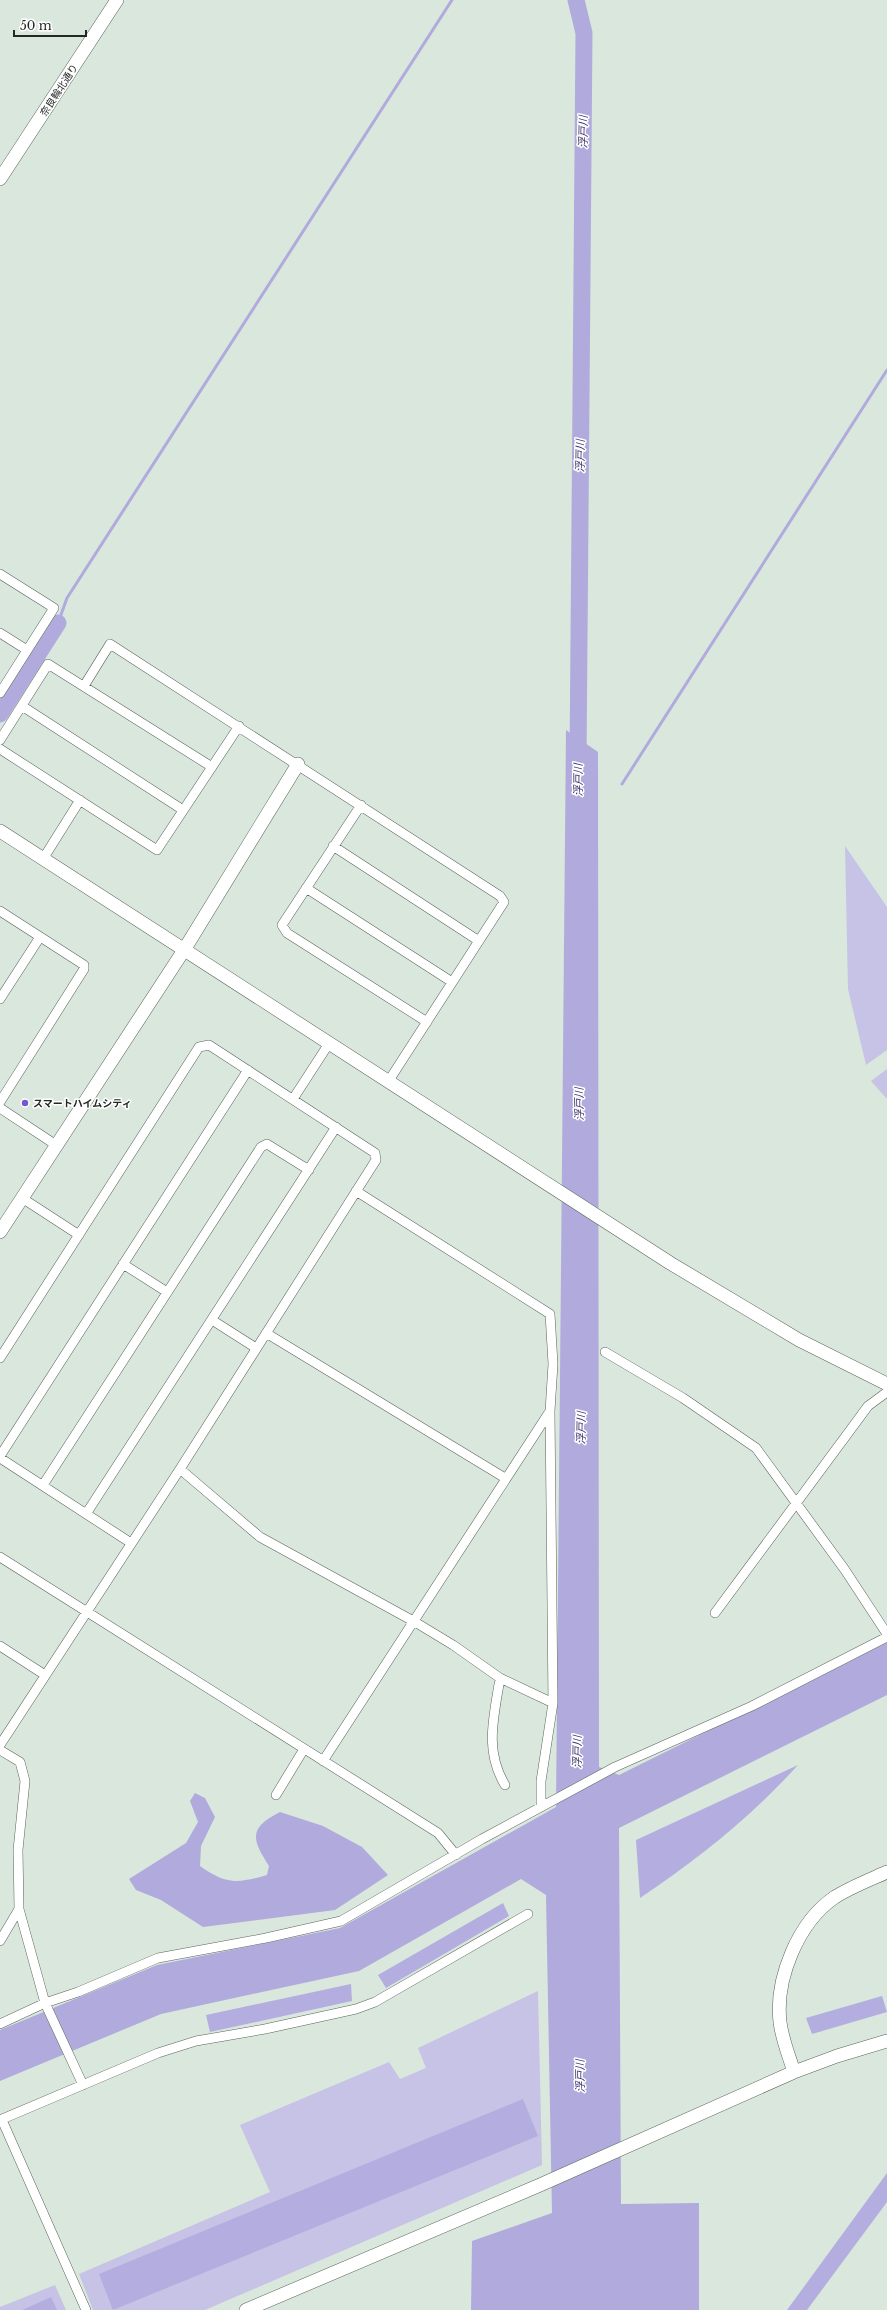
<svg xmlns="http://www.w3.org/2000/svg" width="887" height="2310" font-family="'Libre Baskerville','Noto Sans JP',serif">
<style>
.green{fill:#c7c3e6}
.forest{fill:#b4aee0}
.water{fill:#b0abdc}
.lines{fill:none;stroke-linecap:round;stroke-linejoin:round}
.stream{stroke:#b0abdc;stroke-width:3}
.river{stroke:#b0abdc;stroke-width:17}
.street-casing{stroke:#58645b;stroke-width:10}
.secondary-casing{stroke:#58645b;stroke-width:14}
.street{stroke:#fff;stroke-width:9}
.secondary{stroke:#fff;stroke-width:13}
.poi-dot{fill:#7458d2;stroke:#fff;stroke-width:1.5}
.labels{text-anchor:middle;dominant-baseline:central;stroke-width:3;stroke-linejoin:round;paint-order:stroke}
.street-label{font-size:10px;fill:#232825;stroke:#fff}
.poi-label{font-size:10px;font-weight:bold;fill:#232825;stroke:#fff;text-anchor:start}
.water-label{font-size:11px;font-style:italic;fill:#392c68;stroke:#fff}
</style>
<rect width="100%" height="100%" fill="#dae7dd"/>
<path class="green" d="M 845,846 L 887,907 L 887,1050 L 866,1065 L 848,989 Z
M 887,1069 L 887,1099 L 871,1081 Z
M 538,1991 L 542,2165 L 205,2310 L 93,2310 L 79,2274 L 270,2192 L 240,2125 L 389,2062 L 400,2079 L 426,2068 L 418,2048 Z
M 55,2285 L 66,2310 L 0,2310 L 0,2307 Z"/>
<path class="forest" d="M 798,1765 C 751,1817 698,1859 640,1898 L 636,1840 Z
M 503,1903 L 509,1916 L 386,1988 L 378,1975 Z
M 351,1984 L 352,2001 L 210,2032 L 206,2015 Z
M 882,1996 L 887,2012 L 812,2034 L 806,2018 Z
M 523,2099 L 538,2136 L 113,2310 L 99,2274 Z
M 887,2173 L 887,2202 L 807,2310 L 787,2310 Z
M 51,2297 L 57,2310 L 22,2310 Z"/>
<path class="water" d="M 566,730 L 598,752 L 599,1767 L 619,1775 L 887,1642 L 887,1695 L 619,1828 L 621,2204 L 699,2203 L 699,2310 L 471,2310 L 472,2241 L 552,2213 L 546,1895 L 521,1879 L 359,1971 L 161,2014 L 0,2081 L 0,2030 L 157,1965 L 340,1928 L 556,1807 Z
M 195,1793 L 205,1798 L 215,1817 L 201,1846 L 200,1866 C 225,1884 237,1884 267,1875 L 269,1866 C 251,1838 249,1828 280,1812 L 323,1826 L 362,1847 L 388,1875 L 335,1910 L 203,1927 L 161,1900 L 136,1890 L 129,1879 L 186,1843 L 198,1822 L 190,1801 Z"/>
<g class="lines">
<path class="stream" d="M 58,623 L 67,598 L 452,0
M 622,784 L 887,370"/>
<path class="river" d="M 576,0 L 584,33 L 578,761
M 0,714 L 58,623"/>
<g class="street-casing">
<path id="street" d="M 0,574 L 54,608 L 0,693
M 0,633 L 27,650
M 84,686 L 110,644 L 500,896 L 504,902 L 388,1082
M 22,706 L 183,810
M 0,740 L 48,664 L 212,767
M 0,749 L 157,850 L 239,726
M 361,805 L 282,925 L 287,933 L 427,1022
M 333,846 L 479,941
M 43,859 L 80,800
M 306,888 L 452,982
M 0,911 L 84,965 L 84,969 L 0,1102
M 0,999 L 40,937
M 293,1099 L 328,1045
M 0,1108 L 56,1145
M 356,1191 L 550,1314 L 553,1364 L 550,1411 L 553,1703 L 541,1781 L 541,1807
M 22,1198 L 79,1235
M 123,1264 L 167,1292
M 212,1320 L 256,1348
M 266,1333 L 505,1478
M 605,1352 L 683,1398 L 756,1448 L 845,1570 L 887,1634
M 0,1358 L 199,1047 L 209,1045 L 375,1153 L 376,1160 L 180,1469 L 0,1745
M 0,1456 L 248,1070
M 0,1458 L 131,1543
M 180,1469 L 260,1537 L 415,1622 L 453,1645 L 500,1678 L 553,1703
M 43,1485 L 261,1147 L 267,1144 L 309,1170
M 86,1514 L 336,1127
M 0,1557 L 438,1833 L 456,1855
M 715,1613 L 868,1406 L 887,1392
M 0,1646 L 45,1675
M 500,1678 C 494,1717 484,1750 505,1785
M 0,1750 L 20,1762 L 25,1781 L 18,1850 L 19,1909 L 45,2003 L 83,2085
M 323,1761 L 550,1411
M 276,1795 L 304,1749
M 0,1941 L 19,1909
M 0,2024 L 45,2003 L 78,1992 L 158,1958 L 266,1938 L 341,1921 L 482,1839 L 615,1767 L 752,1706 L 887,1637
M 0,2120 L 158,2053 L 196,2041 L 265,2029 L 356,2009 L 375,2002 L 528,1914
M 2,2120 L 86,2310"/>
</g>
<g class="secondary-casing">
<path id="secondary" d="M 0,179 L 117,0
M 0,831 L 670,1263 L 799,1340 L 887,1384
M 0,1232 L 184,950 L 298,764
M 794,2072 C 789,2056 782,2039 780,2022 C 775,1979 798,1922 835,1897 C 851,1887 869,1880 887,1872
M 246,2310 L 540,2185 L 794,2072 L 837,2056 L 887,2041"/>
</g>
<use href="#street" class="street"/>
<use href="#secondary" class="secondary"/>
</g>
<circle class="poi-dot" cx="25" cy="1103" r="4"/>
<g class="labels">
<g class="street-label">
<text transform="translate(59 90) rotate(-57)">奈良輪北通り</text>
</g>
<g class="poi-label">
<text x="33" y="1103">スマートハイムシティ</text>
</g>
<g class="water-label">
<text transform="translate(583 132) rotate(-89)">浮戸川</text>
<text transform="translate(580 456) rotate(-89)">浮戸川</text>
<text transform="translate(578 780) rotate(-90)">浮戸川</text>
<text transform="translate(579 1104) rotate(-91)">浮戸川</text>
<text transform="translate(581 1428) rotate(-89)">浮戸川</text>
<text transform="translate(577 1752) rotate(-89)">浮戸川</text>
<text transform="translate(580 2076) rotate(-91)">浮戸川</text>
</g>
</g>
<path d="M14 30v6h72v-6" fill="none" stroke="#232825" stroke-width="2"/>
<text x="20" y="30" font-size="12" fill="#232825" stroke="#ffffff" stroke-width="3" paint-order="stroke">50 m</text>
</svg>
